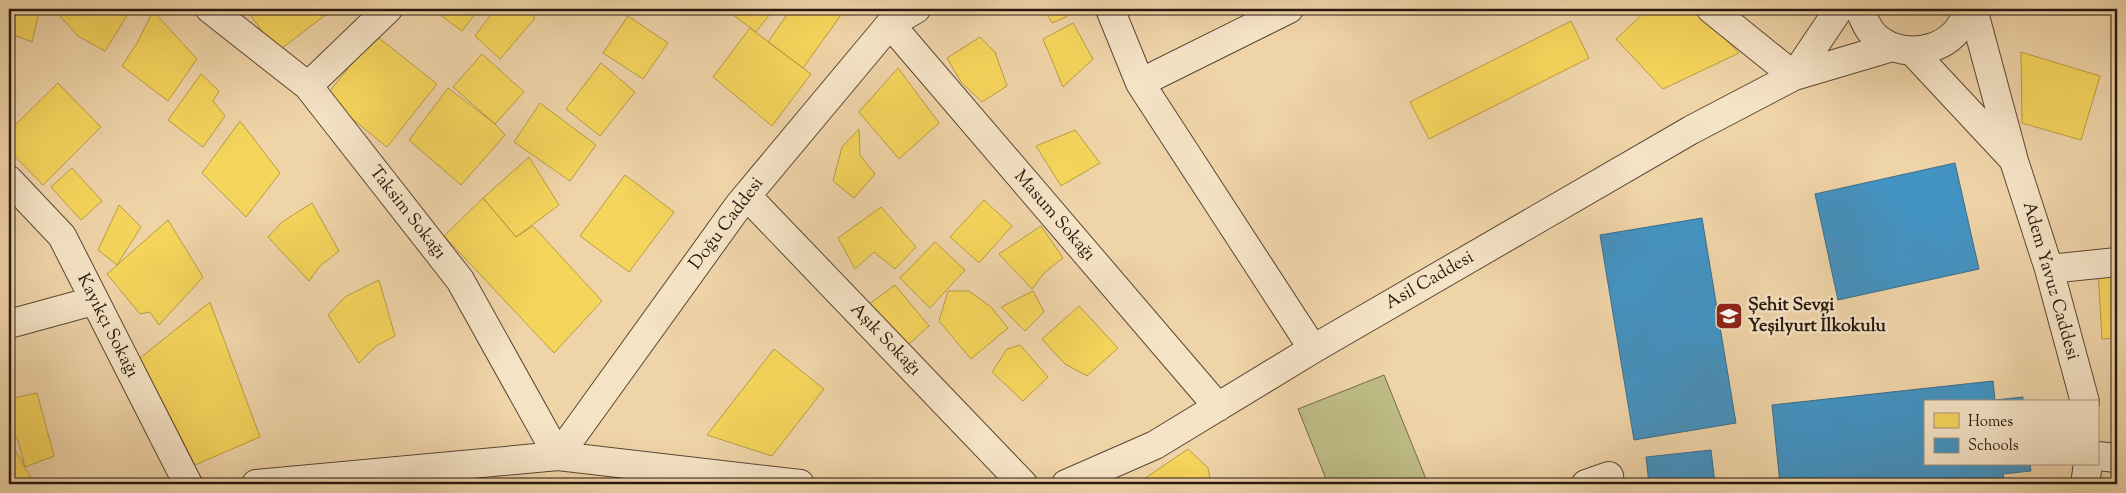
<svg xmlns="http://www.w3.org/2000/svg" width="2126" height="493" font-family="'Sorts Mill Goudy',serif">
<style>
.green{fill:#bebc85;stroke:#736a4a}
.homes{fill:#f6d55c;stroke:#b89c45}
.schools{fill:#4393c3;stroke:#3b6e8d}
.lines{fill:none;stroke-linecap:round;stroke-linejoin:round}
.minor-casing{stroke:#5a4734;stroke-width:30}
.minor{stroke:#f5e3c6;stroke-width:28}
.labels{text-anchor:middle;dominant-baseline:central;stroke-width:5;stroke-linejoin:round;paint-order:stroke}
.street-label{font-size:18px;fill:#28180e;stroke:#f5e3c6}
.poi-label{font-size:18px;font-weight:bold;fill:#28180e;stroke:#f5e3c6;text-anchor:start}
</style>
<rect width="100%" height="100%" fill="#efd4a8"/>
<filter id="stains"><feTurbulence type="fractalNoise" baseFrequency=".004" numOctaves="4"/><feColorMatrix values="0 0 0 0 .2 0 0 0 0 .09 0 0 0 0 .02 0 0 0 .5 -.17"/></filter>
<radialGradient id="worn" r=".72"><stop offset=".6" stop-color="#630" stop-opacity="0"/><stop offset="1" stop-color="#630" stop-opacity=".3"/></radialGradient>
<path class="green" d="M 1384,375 L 1428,484 L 1328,484 L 1298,409 Z"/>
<path class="homes" d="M 9,9 L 40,9 L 32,42 L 9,33 Z
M 63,9 L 127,9 L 130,11 L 105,51 L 78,36 L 60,16 Z
M 246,9 L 319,9 L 324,16 L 277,52 Z
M 321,9 L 346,9 L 324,16 Z
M 432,9 L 479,9 L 462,31 Z
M 495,9 L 527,9 L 535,18 L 500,59 L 475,36 Z
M 725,9 L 774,9 L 756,32 Z
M 791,9 L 835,9 L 841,15 L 803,68 L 768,42 Z
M 1044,9 L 1075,9 L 1066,17 L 1052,23 Z
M 1648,9 L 1696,9 L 1739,53 L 1663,89 L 1616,39 Z
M 153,11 L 197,59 L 168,101 L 122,66 L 137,43 Z
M 628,16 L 668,43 L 643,79 L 603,53 Z
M 1571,21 L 1589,58 L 1429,139 L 1410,102 Z
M 1073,23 L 1093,59 L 1063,87 L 1043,39 Z
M 750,28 L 811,74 L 772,126 L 713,77 Z
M 375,35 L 437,84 L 387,147 L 325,97 Z
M 980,37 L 995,52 L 1007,86 L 982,102 L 961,82 L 947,58 Z
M 2021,52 L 2100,76 L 2081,140 L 2022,123 Z
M 482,54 L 524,92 L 495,124 L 453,87 Z
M 601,63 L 635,92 L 600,136 L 566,109 Z
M 898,68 L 939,123 L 899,159 L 859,112 Z
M 201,74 L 219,91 L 213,101 L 225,116 L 203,147 L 168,120 Z
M 58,83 L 101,127 L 43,185 L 9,150 L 9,131 Z
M 448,88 L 495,124 L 505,135 L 461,185 L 409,140 Z
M 540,103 L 596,145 L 570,181 L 514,142 Z
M 240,121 L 280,173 L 246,217 L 202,173 Z
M 859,129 L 860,155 L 875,174 L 854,198 L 833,181 L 842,147 Z
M 1075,130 L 1100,163 L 1061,186 L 1036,146 Z
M 529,157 L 559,205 L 516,237 L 483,198 Z
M 72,168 L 102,201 L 81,220 L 51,187 Z
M 625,175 L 674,212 L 629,272 L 580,236 Z
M 483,198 L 516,237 L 533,226 L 602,301 L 554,353 L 444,236 Z
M 984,200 L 1012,226 L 979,263 L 950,237 Z
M 312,203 L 339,251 L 320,266 L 309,281 L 268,237 L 282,222 Z
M 119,205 L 141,227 L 117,265 L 98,250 Z
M 881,207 L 916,247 L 895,269 L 874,252 L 855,269 L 838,238 Z
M 168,220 L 203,277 L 159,325 L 150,312 L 140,314 L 107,274 Z
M 1041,226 L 1063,258 L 1045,272 L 1032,289 L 999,254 Z
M 935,242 L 965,270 L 930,308 L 900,278 Z
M 2117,269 L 2117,338 L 2102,339 L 2098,270 Z
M 379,280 L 395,336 L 376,346 L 359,363 L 328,315 L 345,297 Z
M 895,285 L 929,326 L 909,344 L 884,325 L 869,304 Z
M 948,291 L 969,291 L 991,307 L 1008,328 L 971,359 L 939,321 Z
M 1033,291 L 1044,312 L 1025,331 L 1001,307 Z
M 210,302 L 260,437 L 195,465 L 140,358 Z
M 1079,306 L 1118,348 L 1087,376 L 1065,364 L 1042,339 Z
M 1020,345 L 1048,377 L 1023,401 L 992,372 L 1007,349 Z
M 774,349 L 824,389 L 772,456 L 707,435 Z
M 37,393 L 54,456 L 25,467 L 18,440 L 9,426 L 9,399 Z
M 14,448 L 34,483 L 33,484 L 9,484 L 9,450 Z
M 1188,449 L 1208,468 L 1211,484 L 1147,484 L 1144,479 Z"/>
<path class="schools" d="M 1955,163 L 1979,269 L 1838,300 L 1815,194 Z
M 1702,218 L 1736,423 L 1634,440 L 1600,235 Z
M 1993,381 L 1995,400 L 2023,397 L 2023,402 L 1925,402 L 1925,464 L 2030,464 L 2031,471 L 2003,474 L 2005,484 L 1780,484 L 1772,405 Z
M 1711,450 L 1715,484 L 1649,484 L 1646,457 Z"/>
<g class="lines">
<g class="minor-casing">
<path id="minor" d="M 210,9 L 308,86 L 460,280 L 558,456 L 739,205 L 890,24 L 916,9
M 1110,9 L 1140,83
M 1289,9 L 1140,83 L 1313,349
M 1711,9 L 1794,76
M 1859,9 C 1864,19 1868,31 1877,38 C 1907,63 1960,49 1967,9
M 1973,9 L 2014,161 L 2049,269 L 2085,402
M 890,24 L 1218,407
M 1912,51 L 2012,158
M 1794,76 L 1839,9
M 308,86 L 388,9
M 9,180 L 62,236 L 188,484
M 747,196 L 1023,484
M 2049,269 L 2117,262
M 9,324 L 93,301
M 2097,456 L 2117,458
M 256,484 L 558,456 L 800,484
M 1066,484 L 1155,445 L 1313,349 L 1691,130 L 1794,76 L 1892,47
M 1586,484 L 1609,476 L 1610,484
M 2085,484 L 2088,464"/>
</g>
<use href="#minor" class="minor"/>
</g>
<defs>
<g id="school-square" transform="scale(1.4375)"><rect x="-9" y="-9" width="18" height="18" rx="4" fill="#8f2418" stroke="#f5e3c6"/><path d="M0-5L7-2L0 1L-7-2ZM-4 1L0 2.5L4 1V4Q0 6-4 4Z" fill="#fff"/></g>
</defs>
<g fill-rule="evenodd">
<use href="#school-square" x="1729" y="316"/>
</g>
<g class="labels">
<g class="street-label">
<text transform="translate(407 213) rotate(52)">Taksim Sokağı</text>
<text transform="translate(1054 216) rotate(49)">Masum Sokağı</text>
<text transform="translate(727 224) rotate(-53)">Doğu Caddesi</text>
<text transform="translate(1430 281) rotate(-30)">Asil Caddesi</text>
<text transform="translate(2050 281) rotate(74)">Adem Yavuz Caddesi</text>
<text transform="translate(107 326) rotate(63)">Kayıkçı Sokağı</text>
<text transform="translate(885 340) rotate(46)">Aşık Sokağı</text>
</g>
<g class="poi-label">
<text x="1748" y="306">Şehit Sevgi<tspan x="1748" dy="21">Yeşilyurt İlkokulu</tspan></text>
</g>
</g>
<rect width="2126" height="493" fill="none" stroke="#efd4a8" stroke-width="30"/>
<rect x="10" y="10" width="2106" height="473" fill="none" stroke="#28180e" stroke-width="2.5"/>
<rect x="15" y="15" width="2096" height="463" fill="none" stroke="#28180e"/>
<rect x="1924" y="400" width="175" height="65" fill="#f5e3c6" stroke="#a3927c"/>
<rect x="1934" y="413" width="25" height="15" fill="#f6d55c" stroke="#a3927c"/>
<text x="1968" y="426" font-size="15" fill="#28180e">Homes</text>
<rect x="1934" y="438" width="25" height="15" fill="#4393c3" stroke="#a3927c"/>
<text x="1968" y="450" font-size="15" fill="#28180e">Schools</text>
<rect width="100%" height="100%" filter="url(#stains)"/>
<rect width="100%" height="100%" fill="url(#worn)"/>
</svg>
